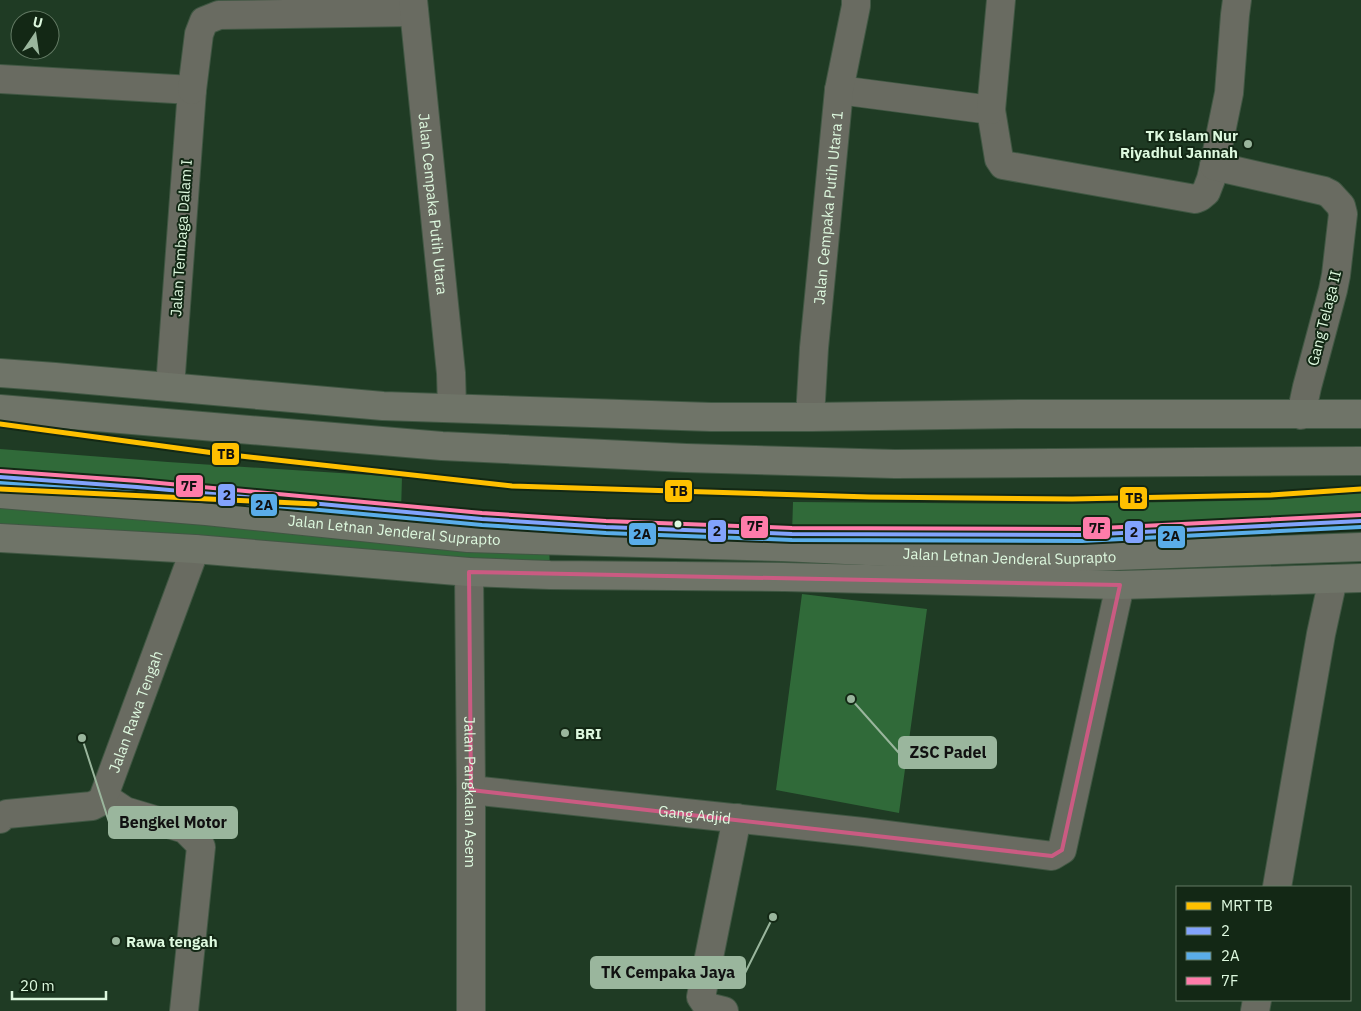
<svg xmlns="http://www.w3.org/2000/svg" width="1361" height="1011" font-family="'IBM Plex Sans',sans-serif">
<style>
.green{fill:#306a39}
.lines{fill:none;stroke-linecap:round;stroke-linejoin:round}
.minor-casing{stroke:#405743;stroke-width:30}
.tertiary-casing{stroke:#405743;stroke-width:30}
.primary-casing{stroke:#405743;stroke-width:30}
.minor{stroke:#696b61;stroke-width:28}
.tertiary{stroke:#696b61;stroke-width:28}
.primary{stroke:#6f7468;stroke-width:28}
.bus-1-casing{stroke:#132815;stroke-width:8}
.bus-2-casing{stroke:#132815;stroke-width:8}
.bus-3-casing{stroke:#132815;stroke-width:8}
.bus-1{stroke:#82a3fc;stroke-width:4}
.bus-2{stroke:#5aade9;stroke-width:4}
.bus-3{stroke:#ff7caa;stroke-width:4}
.metro-1-casing{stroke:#132815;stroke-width:9}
.metro-1{stroke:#ffc000;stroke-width:5}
.marked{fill:none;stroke:#ca5b82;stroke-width:4;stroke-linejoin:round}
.poi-dot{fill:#9ab69d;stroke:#132815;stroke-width:2}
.bus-dot{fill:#ddf8de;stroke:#132815;stroke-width:2}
.labels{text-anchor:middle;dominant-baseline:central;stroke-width:4;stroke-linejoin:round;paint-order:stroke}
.poi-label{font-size:15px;font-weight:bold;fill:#ddf8de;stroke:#132815;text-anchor:start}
.street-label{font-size:15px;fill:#ddf8de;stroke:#132815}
.leader{fill:none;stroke:#9ab69d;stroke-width:2}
.callout-dot{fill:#9ab69d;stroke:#132815;stroke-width:2}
.callout{fill:#9ab69d;stroke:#9ab69d;stroke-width:2}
.callout-label{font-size:16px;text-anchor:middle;font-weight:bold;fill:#111}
.line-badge{stroke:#132815;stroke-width:2}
.pale-badge-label{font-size:14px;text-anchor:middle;font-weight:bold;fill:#111}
</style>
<rect width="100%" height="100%" fill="#1f3b24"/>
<path class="green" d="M 0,449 L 168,462 L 402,477 L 401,512 L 162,489 L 0,477 Z
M 1361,493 L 1361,519 L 1277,525 L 1082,535 L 792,534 L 793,502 L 1066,504 L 1272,500 Z
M 0,494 L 549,540 L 550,575 L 0,538 Z
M 802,594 L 927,609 L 899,813 L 776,790 Z"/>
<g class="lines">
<g class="minor-casing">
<g id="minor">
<path d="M 0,79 L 192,90 L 170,387"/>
<path d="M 192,90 L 199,34 L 204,21 L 219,15 L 414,12"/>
<path d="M 839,90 L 991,110 L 999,159 L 1003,165 L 1195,199 L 1200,197 L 1206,192 L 1211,179 L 1214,166 L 1229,93 L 1235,15 L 1237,0"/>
<path d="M 991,110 L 1001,0"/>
<path d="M 1214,166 L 1324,191 L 1330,194 L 1341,206 L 1343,214 L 1336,275 L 1333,290 L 1307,387 L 1301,415"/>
<path id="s1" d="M 810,417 L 814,348 L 839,90 L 856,6 L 856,0"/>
<path id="s2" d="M 471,790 L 863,832 L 1052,856 L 1062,850 L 1120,585"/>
<path d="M 104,797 L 125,811 L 185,829 L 199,843 L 201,847 L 184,1011"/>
<path id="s3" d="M 0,819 L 1,817 L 7,814 L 92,806 L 102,801 L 195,549"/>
<path d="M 1277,887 L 1321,634 L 1333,579"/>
<path d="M 724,1011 L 708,1007 L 701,997 L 737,818"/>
<path d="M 1255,1011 L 1257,1000"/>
</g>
</g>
<g class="tertiary-casing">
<g id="tertiary">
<path id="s4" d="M 413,0 L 451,373 L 452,408"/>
<path id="s5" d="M 469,572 L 471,790 L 471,1011"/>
</g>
</g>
<g class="primary-casing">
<g id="primary">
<path d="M 0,373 L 55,377 L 383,406 L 711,417 L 810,417 L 1019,414 L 1361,414"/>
<path d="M 0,409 L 442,446 L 686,458 L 895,464 L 1361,461"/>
<path id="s6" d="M 0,494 L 206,511 L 468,538 L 782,547 L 1035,559 L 1361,547"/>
<path d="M 0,538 L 195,549 L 469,572 L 550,575 L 784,577 L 1120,585 L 1361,578"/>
</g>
</g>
<use href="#minor" class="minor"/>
<use href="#tertiary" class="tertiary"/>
<use href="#primary" class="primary"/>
<g class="bus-1-casing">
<path id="bus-1" d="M 0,477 L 137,487 L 482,519 L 606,527 L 792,534 L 1082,535 L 1361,521"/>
</g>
<g class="bus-2-casing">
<path id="bus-2" d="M 0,483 L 136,493 L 482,525 L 606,533 L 792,540 L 1082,541 L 1361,527"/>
</g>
<g class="bus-3-casing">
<path id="bus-3" d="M 0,471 L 138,481 L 482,513 L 606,521 L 792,528 L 1082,529 L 1361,515"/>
</g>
<use href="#bus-1" class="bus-1"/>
<use href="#bus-2" class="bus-2"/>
<use href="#bus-3" class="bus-3"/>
<g class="metro-1-casing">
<path id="metro-1" d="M 0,424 L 214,453 L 512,486 L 870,497 L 1072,499 L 1271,495 L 1361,489
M 0,489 L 315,504"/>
</g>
<use href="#metro-1" class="metro-1"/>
</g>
<path class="marked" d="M 469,572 L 1120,585 L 1062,850 L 1052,856 L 471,790 Z"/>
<g class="poi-dot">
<circle cx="1248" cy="144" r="5"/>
<circle cx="565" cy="733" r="5"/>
<circle cx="116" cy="941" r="5"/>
</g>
<circle class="bus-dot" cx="678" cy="524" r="4.5"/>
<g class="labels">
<g class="poi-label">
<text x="1238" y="135" text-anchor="end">TK Islam Nur<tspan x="1238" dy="17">Riyadhul Jannah</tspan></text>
<text x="575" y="733">BRI</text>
<text x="126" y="941">Rawa tengah</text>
</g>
<g class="street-label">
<text stroke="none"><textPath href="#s4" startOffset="205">Jalan Cempaka Putih Utara</textPath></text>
<text stroke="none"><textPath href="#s1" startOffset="210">Jalan Cempaka Putih Utara 1</textPath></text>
<text transform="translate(181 238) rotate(-86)">Jalan Tembaga Dalam I</text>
<text transform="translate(1324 318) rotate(-76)">Gang Telaga II</text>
<text stroke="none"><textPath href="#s6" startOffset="396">Jalan Letnan Jenderal Suprapto</textPath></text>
<text stroke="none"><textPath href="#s6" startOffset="1012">Jalan Letnan Jenderal Suprapto</textPath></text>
<text stroke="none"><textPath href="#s3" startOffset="201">Jalan Rawa Tengah</textPath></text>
<text stroke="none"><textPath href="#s5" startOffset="220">Jalan Pangkalan Asem</textPath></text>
<text stroke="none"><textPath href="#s2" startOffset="225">Gang Adjid</textPath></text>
</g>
</g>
<path class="leader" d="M851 699L899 753M82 738L109 822M773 917L745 973"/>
<g class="callout-dot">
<circle cx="851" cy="699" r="5"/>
<circle cx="82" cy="738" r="5"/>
<circle cx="773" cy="917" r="5"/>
</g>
<g class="callout">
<rect x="899" y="737" width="97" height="31" rx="5"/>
<rect x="109" y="807" width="128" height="31" rx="5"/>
<rect x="591" y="957" width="154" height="31" rx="5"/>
</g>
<g class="callout-label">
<text x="948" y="758">ZSC Padel</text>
<text x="173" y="828">Bengkel Motor</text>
<text x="668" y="978">TK Cempaka Jaya</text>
</g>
<g class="line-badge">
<rect x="211" y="442" width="29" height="24" rx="5" fill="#ffc000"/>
<rect x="175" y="474" width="29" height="24" rx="5" fill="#ff7caa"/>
<rect x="664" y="479" width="29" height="24" rx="5" fill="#ffc000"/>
<rect x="217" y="483" width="19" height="24" rx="5" fill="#82a3fc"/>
<rect x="1119" y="486" width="29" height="24" rx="5" fill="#ffc000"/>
<rect x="250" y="493" width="28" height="24" rx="5" fill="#5aade9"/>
<rect x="740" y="515" width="29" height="24" rx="5" fill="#ff7caa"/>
<rect x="1082" y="516" width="29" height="24" rx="5" fill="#ff7caa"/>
<rect x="707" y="519" width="20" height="24" rx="5" fill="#82a3fc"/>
<rect x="1124" y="520" width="20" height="24" rx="5" fill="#82a3fc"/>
<rect x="628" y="522" width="29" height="24" rx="5" fill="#5aade9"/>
<rect x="1157" y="525" width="29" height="24" rx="5" fill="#5aade9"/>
</g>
<g class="pale-badge-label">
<text x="226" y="459">TB</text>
<text x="189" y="491">7F</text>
<text x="679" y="496">TB</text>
<text x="227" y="500">2</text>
<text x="1134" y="503">TB</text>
<text x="264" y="510">2A</text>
<text x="755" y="531">7F</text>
<text x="1097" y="533">7F</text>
<text x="717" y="536">2</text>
<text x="1134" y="537">2</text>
<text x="642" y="539">2A</text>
<text x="1171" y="541">2A</text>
</g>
<rect x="1176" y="886" width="175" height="115" fill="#132815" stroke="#647b65"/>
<rect x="1186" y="902" width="25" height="8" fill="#ffc000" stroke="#647b65"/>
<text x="1221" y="911" font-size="15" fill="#ddf8de">MRT TB</text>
<rect x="1186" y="927" width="25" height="8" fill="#82a3fc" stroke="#647b65"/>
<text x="1221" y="936" font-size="15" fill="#ddf8de">2</text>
<rect x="1186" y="952" width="25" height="8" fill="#5aade9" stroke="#647b65"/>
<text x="1221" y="961" font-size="15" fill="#ddf8de">2A</text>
<rect x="1186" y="977" width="25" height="8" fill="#ff7caa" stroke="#647b65"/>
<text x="1221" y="986" font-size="15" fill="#ddf8de">7F</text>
<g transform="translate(35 35) rotate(13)"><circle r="24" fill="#132815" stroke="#647b65"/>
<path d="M0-4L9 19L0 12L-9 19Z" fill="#9ab69d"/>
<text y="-8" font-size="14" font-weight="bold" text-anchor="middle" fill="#ddf8de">U</text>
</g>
<path d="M12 991v8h94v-8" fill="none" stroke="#ddf8de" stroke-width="2.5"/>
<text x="20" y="991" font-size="15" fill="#ddf8de" stroke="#132815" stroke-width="4" paint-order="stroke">20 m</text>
</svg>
